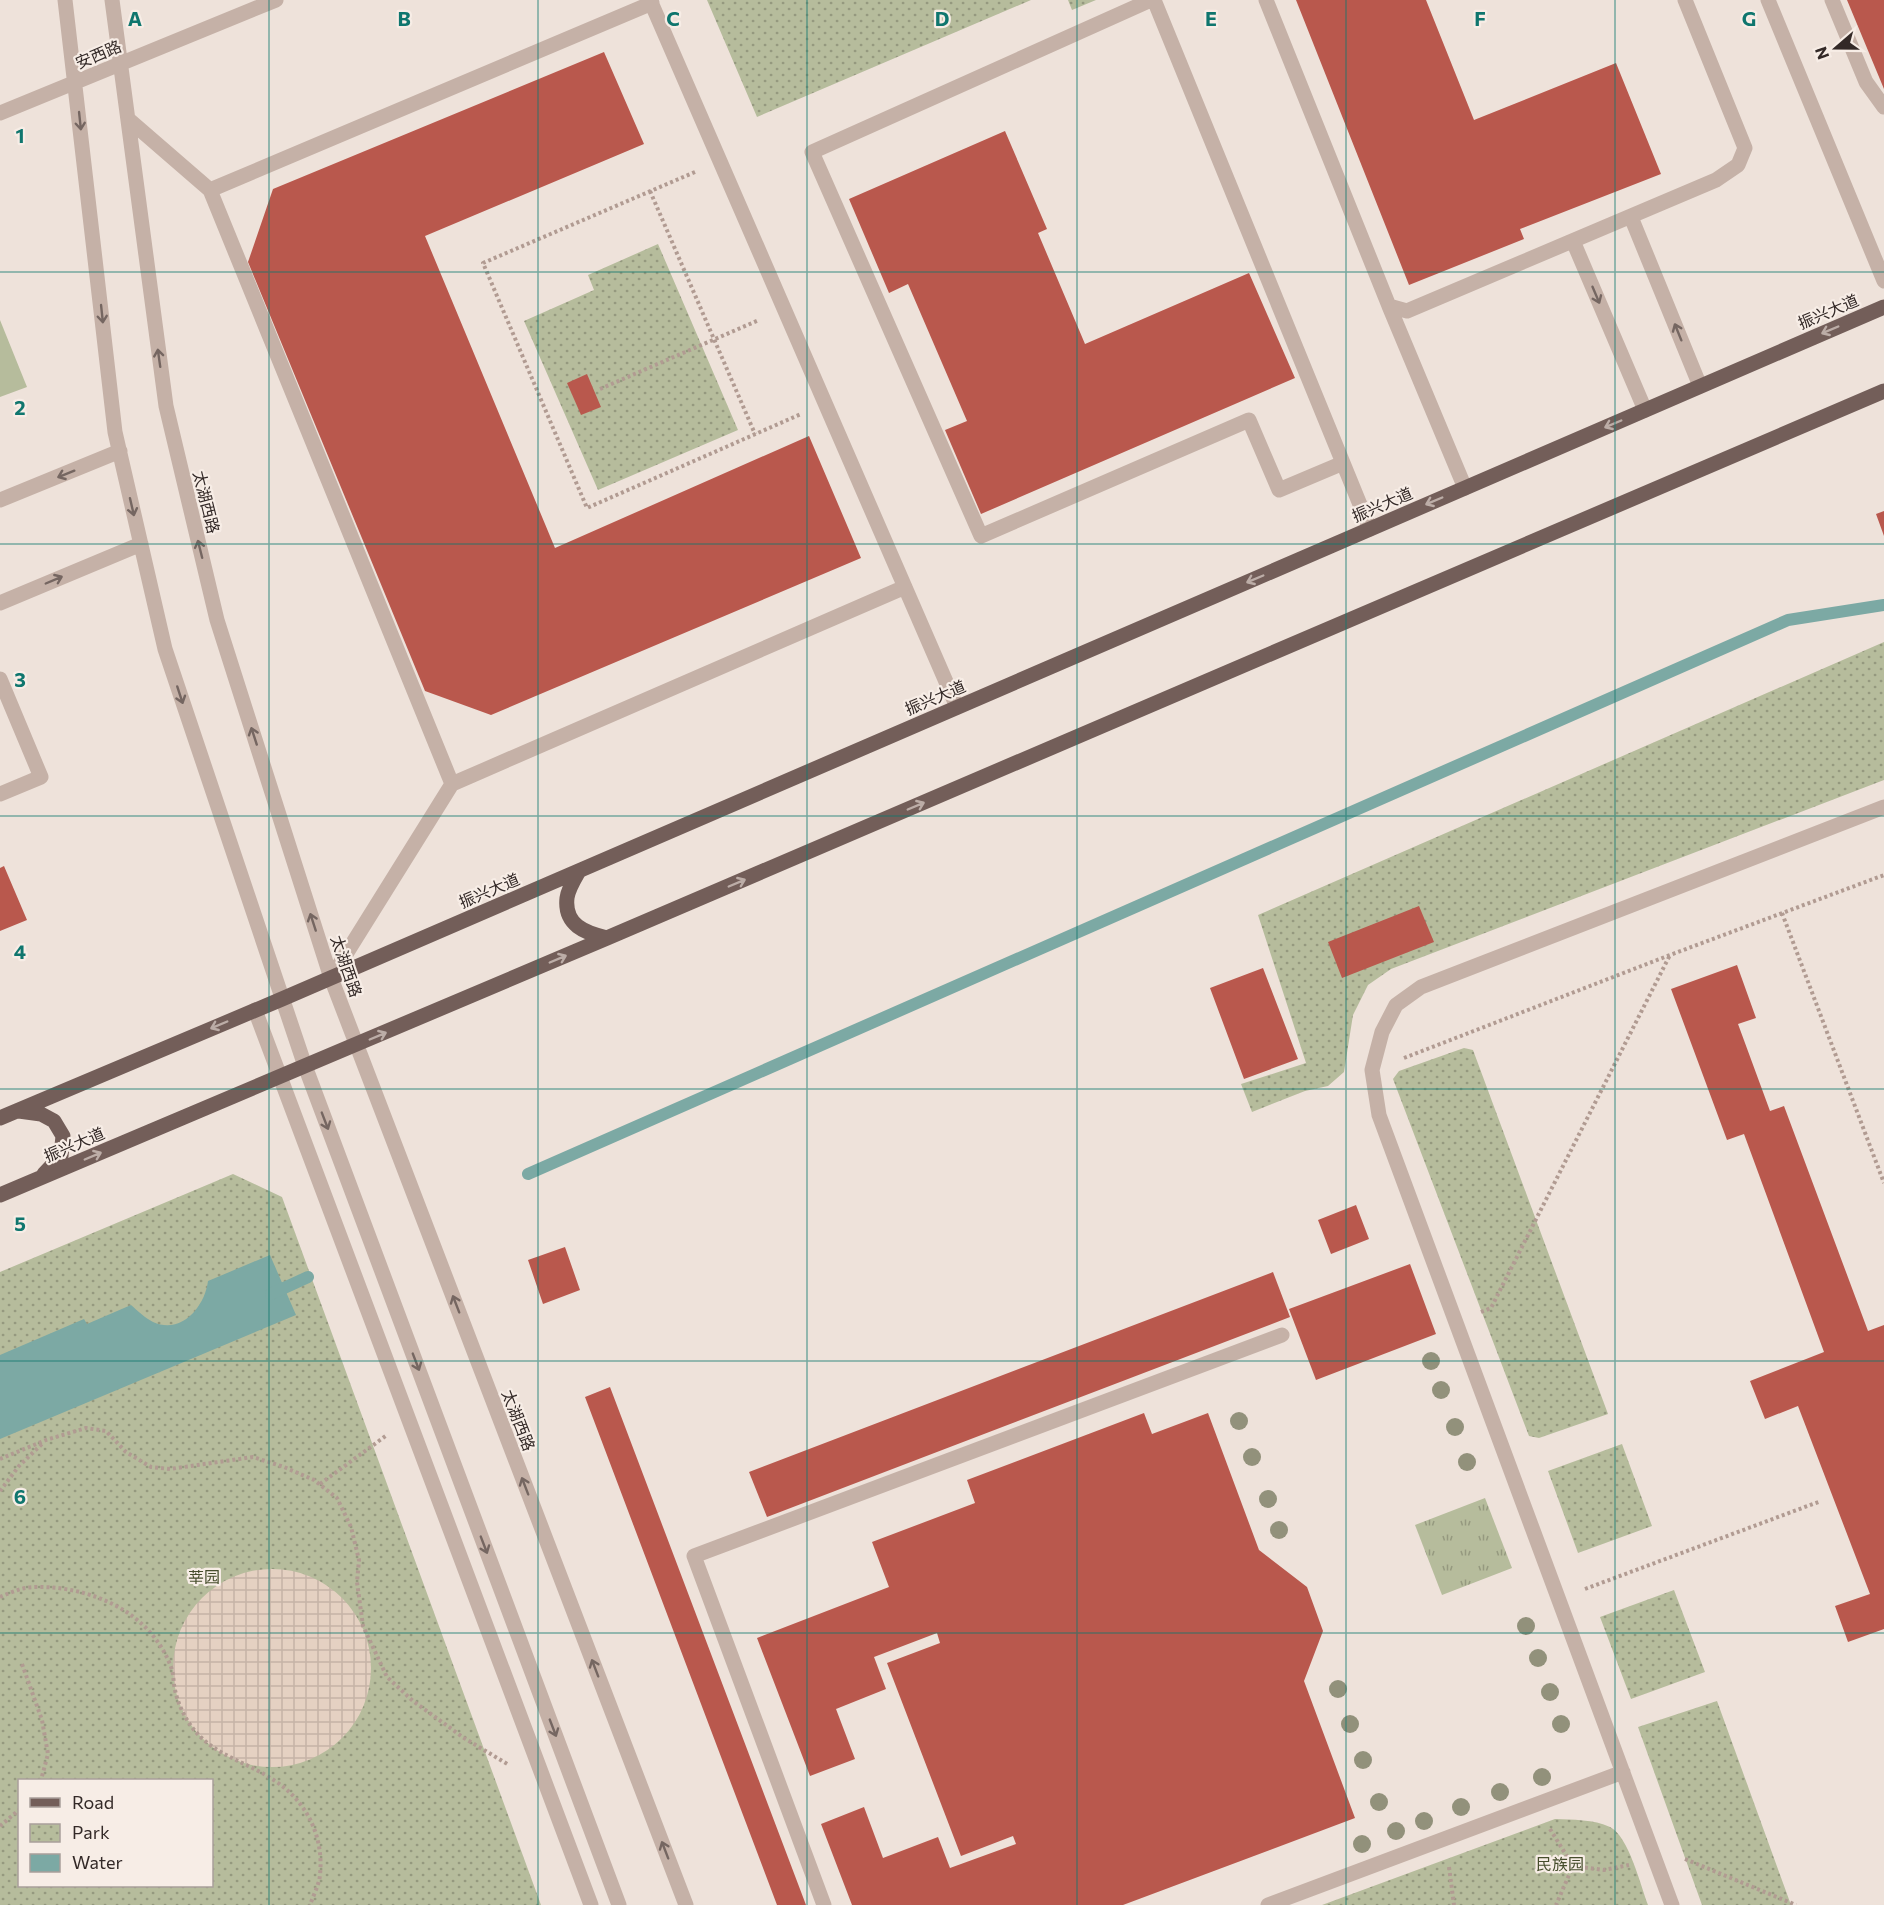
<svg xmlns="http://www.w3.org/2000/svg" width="1884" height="1905" font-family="Commissioner,'Noto Sans SC',sans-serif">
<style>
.grass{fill:url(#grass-tufts)}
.park{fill:url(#park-dots);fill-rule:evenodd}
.pitch{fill:#b6bc9c}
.plaza{fill:url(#plaza-grid)}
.water{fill:#7ca9a4}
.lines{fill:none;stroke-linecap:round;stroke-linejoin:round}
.stream{stroke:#7ca9a4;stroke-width:12}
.building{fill:#b9584d}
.path{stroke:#b19b92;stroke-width:4;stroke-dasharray:3 3;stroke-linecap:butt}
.minor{stroke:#c5b1a7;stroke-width:15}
.major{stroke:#735e59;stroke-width:15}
.tree{fill:#92917b}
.oneway{stroke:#756661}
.oneway2{stroke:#bcada7}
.grid{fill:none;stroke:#0f766e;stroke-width:1.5;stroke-opacity:0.55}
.labels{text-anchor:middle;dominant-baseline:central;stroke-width:4.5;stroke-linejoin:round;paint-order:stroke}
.street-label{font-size:16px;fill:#332927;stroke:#f7ede6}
.park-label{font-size:16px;fill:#474e2d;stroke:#f7ede6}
.grid-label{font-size:20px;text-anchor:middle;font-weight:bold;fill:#0f766e;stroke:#f7ede6;stroke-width:4.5;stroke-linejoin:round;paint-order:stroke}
</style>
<defs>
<pattern id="grass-tufts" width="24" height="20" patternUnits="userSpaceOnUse" patternTransform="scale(1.5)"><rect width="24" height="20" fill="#b6bc9c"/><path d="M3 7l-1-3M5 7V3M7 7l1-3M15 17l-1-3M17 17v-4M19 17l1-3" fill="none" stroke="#95997f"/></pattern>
<pattern id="park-dots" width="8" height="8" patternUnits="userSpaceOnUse" patternTransform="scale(1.5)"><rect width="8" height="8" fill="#b6bc9c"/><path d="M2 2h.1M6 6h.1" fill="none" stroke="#95997f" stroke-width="1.8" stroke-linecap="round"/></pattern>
<pattern id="plaza-grid" width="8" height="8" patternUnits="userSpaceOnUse" patternTransform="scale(1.5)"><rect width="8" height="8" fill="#e5d1c2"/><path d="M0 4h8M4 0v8" fill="none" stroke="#c5b3a7"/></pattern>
</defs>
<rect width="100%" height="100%" fill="#eee2da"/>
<path class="grass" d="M 1485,1498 L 1512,1568 L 1442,1595 L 1415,1525 Z"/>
<path class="park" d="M 707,0 L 1031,0 L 757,117 Z
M 1068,0 L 1096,0 L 1072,10 Z
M 658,244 L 738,430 L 598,490 L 524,321 L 594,290 L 588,275 Z
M 1884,642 L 1884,780 L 1391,969 L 1368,985 L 1353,1015 L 1344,1072 L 1328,1086 L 1305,1091 L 1252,1112 L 1241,1084 L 1306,1063 L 1258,915 Z
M 1464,1048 L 1473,1050 L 1608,1414 L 1539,1438 L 1529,1436 L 1393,1079 L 1399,1071 Z
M 233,1174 L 282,1197 L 541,1905 L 0,1905 L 0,1272 ZM 20,1780 L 212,1780 L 212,1886 L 20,1886 Z
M 1622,1444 L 1652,1526 L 1578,1553 L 1548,1471 Z
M 1674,1590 L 1705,1672 L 1631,1699 L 1600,1617 Z
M 1717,1701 L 1791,1905 L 1702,1905 L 1638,1727 Z
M 1555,1819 C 1572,1820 1594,1819 1610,1827 C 1629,1837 1640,1884 1648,1905 L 1322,1905 Z"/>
<path class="pitch" d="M 0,320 L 27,387 L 0,397 Z"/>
<path class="plaza" d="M173 1668a99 99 0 1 1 198 0a99 99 0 1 1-198 0Z"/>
<path class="water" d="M 270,1255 L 296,1315 L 0,1439 L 0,1355 L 84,1319 L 87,1324 L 131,1305 C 138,1311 145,1318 153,1322 C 182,1335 205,1306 208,1281 Z"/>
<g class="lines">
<path class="stream" d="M 528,1174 L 1788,620 L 1884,605
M 271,1294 L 308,1277"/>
</g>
<path class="building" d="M 1296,0 L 1426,0 L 1474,120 L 1616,63 L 1661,174 L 1520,229 L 1524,239 L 1409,285 Z
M 1847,0 L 1884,0 L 1884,89 Z
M 604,52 L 644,144 L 425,236 L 555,548 L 809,436 L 861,558 L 491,715 L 425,691 L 248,262 L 273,189 Z
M 1005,131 L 1047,229 L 1038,233 L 1085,344 L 1249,273 L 1295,378 L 981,514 L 945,430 L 967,421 L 908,284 L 889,293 L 849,199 Z
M 587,374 L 601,407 L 581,415 L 567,383 Z
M 1884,511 L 1884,536 L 1876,514 Z
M 4,866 L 27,920 L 0,931 L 0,868 Z
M 1419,906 L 1434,942 L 1342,978 L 1328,942 Z
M 1737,965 L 1756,1018 L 1738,1024 L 1770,1111 L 1784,1106 L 1868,1331 L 1884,1325 L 1884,1629 L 1848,1642 L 1835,1606 L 1870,1594 L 1798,1406 L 1765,1419 L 1750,1381 L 1824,1352 L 1744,1134 L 1727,1140 L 1671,989 Z
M 1263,968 L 1298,1059 L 1244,1079 L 1210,988 Z
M 1356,1205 L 1369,1239 L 1331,1254 L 1318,1220 Z
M 565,1247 L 580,1290 L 543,1304 L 528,1260 Z
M 1410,1264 L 1436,1334 L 1316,1380 L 1289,1309 Z
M 1273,1272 L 1290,1317 L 767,1517 L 749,1472 Z
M 610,1387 L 806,1905 L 777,1905 L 585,1397 Z
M 1144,1413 L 1152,1434 L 1208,1413 L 1259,1550 L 1307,1587 L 1323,1631 L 1304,1681 L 1355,1818 L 1123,1905 L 852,1905 L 821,1824 L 864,1807 L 883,1858 L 938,1837 L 950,1868 L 1016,1844 L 1013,1836 L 961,1856 L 887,1663 L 940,1643 L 937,1633 L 874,1657 L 886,1689 L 836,1709 L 855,1759 L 810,1776 L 757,1638 L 889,1587 L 872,1542 L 975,1503 L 967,1480 Z"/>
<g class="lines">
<path class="path" d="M 695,172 L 483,263 L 587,508 L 801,414
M 650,191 L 755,434
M 600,389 L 759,320
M 1782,913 L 1884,1183
M 1404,1058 L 1670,955 L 1884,875
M 1481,1312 L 1491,1308 L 1670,955
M 0,1459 L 46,1440 L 86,1428 L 106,1431 L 126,1452 L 151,1467 L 170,1469 L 253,1457 L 284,1467 L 314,1480 L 337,1498 L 351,1527 L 359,1560 L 357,1582 L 363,1626 L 387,1677 L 413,1701 L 464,1738 L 509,1765
M 320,1484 L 387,1435
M 0,1491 L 19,1466 L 43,1443
M 1585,1589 L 1821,1501
M 0,1597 C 7,1594 14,1591 21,1589 C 32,1586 46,1587 58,1588 C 107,1594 153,1619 171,1667 C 174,1674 173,1682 175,1690 C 178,1704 185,1719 195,1731 C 215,1755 246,1762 272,1779 C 306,1800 324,1835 320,1875 C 319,1885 313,1896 310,1905
M 22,1664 L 42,1720 L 48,1754 L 41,1780
M 0,1826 L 20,1809
M 1550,1829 L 1573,1866 L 1556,1905
M 1685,1859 L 1796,1905
M 1573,1866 L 1604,1870 L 1629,1865
M 1449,1867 L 1454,1905"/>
<path class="minor" d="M 65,0 L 115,432 L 165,649 L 305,1066 L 619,1905
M 112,0 L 166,406 L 217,620 L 331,978 L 686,1905
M 650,0 L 957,707
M 1151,0 L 812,152 L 981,536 L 1249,420 L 1279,490 L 1343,463
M 1154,0 L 1370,529
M 1266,0 L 1389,306 L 1407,311 L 1716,180 L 1738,165 L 1745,148 L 1685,0
M 1768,0 L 1884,281
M 1832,0 L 1866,82 L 1884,107
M 0,113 L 276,0
M 128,119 L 210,190 L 452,784 L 331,978
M 210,190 L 652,3
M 1631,217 L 1700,386
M 1573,241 L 1645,410
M 1389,306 L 1465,488
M 0,500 L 120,451
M 0,603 L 141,544
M 0,679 L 41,777 L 0,794
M 452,784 L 905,587
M 255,1010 L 591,1905
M 824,1905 L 694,1556 L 1282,1335
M 1268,1905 L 1623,1772
M 1672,1905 L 1379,1115 L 1372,1070 L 1382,1032 L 1396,1005 L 1421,987 L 1884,807"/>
<path class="major" d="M 579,871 C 575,878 568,889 567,898 C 564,925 585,933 607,938
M 19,1111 L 41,1114 L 54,1121 L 63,1136 L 61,1156 L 44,1174
M 0,1118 L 282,999 L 1884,307
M 0,1195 L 607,938 L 1884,391"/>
</g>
<g class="tree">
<circle cx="1431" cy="1361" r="9"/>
<circle cx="1441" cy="1390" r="9"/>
<circle cx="1239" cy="1421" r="9"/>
<circle cx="1455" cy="1427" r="9"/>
<circle cx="1252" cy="1457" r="9"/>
<circle cx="1467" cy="1462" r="9"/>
<circle cx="1268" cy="1499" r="9"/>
<circle cx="1279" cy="1530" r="9"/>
<circle cx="1526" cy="1626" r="9"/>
<circle cx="1538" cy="1658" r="9"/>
<circle cx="1338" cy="1689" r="9"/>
<circle cx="1550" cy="1692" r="9"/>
<circle cx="1350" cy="1724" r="9"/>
<circle cx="1561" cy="1724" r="9"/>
<circle cx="1363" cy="1760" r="9"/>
<circle cx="1542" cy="1777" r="9"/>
<circle cx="1500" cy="1792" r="9"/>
<circle cx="1379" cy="1802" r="9"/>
<circle cx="1461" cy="1807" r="9"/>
<circle cx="1424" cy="1821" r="9"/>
<circle cx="1396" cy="1831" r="9"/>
<circle cx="1362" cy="1844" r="9"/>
</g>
<defs><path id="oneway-shaft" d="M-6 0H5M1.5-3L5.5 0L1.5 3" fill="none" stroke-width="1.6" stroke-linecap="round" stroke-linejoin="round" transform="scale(1.5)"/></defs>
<g class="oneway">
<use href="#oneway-shaft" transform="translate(80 121) rotate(84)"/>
<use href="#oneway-shaft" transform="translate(1596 295) rotate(67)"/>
<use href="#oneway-shaft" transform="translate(102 314) rotate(84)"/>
<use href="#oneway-shaft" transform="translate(1678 332) rotate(-112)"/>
<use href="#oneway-shaft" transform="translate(159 358) rotate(-98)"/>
<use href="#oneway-shaft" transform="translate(66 474) rotate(158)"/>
<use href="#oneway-shaft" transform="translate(132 507) rotate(77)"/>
<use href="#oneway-shaft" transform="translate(200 549) rotate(-104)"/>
<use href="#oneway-shaft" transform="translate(54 580) rotate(-23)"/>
<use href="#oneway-shaft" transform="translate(180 695) rotate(72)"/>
<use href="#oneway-shaft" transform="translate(254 736) rotate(-108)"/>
<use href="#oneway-shaft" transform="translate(313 922) rotate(-108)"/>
<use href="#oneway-shaft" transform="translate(325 1121) rotate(69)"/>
<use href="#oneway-shaft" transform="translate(456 1304) rotate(-111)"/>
<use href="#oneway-shaft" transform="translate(416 1362) rotate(69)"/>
<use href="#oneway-shaft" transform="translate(525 1486) rotate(-111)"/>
<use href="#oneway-shaft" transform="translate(484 1545) rotate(69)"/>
<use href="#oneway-shaft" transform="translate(595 1668) rotate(-111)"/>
<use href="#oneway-shaft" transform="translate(553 1728) rotate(69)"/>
<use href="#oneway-shaft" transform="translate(665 1850) rotate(-111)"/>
</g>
<g class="oneway2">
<use href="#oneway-shaft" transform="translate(1830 330) rotate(157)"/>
<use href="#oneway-shaft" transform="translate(1613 424) rotate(157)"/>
<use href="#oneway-shaft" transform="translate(1434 501) rotate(157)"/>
<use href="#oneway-shaft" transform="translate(1255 579) rotate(157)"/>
<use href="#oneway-shaft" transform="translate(916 806) rotate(-23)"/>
<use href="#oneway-shaft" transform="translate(737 883) rotate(-23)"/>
<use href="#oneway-shaft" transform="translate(558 959) rotate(-23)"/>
<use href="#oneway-shaft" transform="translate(219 1025) rotate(157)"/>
<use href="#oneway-shaft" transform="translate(378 1036) rotate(-23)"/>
<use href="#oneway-shaft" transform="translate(93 1156) rotate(-23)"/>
</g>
<path class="grid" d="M 269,0 L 269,1905M 538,0 L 538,1905M 807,0 L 807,1905M 1077,0 L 1077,1905M 1346,0 L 1346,1905M 1615,0 L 1615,1905M 0,272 L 1884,272M 0,544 L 1884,544M 0,816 L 1884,816M 0,1089 L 1884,1089M 0,1361 L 1884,1361M 0,1633 L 1884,1633"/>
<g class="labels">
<g class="street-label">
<text transform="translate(98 54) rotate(-23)">安西路</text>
<text transform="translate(1828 311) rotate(-23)">振兴大道</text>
<text transform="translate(207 502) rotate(76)">太湖西路</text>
<text transform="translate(1382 504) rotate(-23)">振兴大道</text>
<text transform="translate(935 697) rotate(-23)">振兴大道</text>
<text transform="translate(489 890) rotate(-23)">振兴大道</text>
<text transform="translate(347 966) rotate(71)">太湖西路</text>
<text transform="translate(74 1144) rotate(-23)">振兴大道</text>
<text transform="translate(519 1420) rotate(69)">太湖西路</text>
</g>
<g class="park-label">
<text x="204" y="1576">莘园</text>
<text x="1560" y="1863">民族园</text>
</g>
</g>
<g class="grid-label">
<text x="135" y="26">A</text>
<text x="404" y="26">B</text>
<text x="673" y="26">C</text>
<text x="942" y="26">D</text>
<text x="1211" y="26">E</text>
<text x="1480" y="26">F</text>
<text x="1749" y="26">G</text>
<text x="20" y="143">1</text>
<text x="20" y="415">2</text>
<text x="20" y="687">3</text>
<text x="20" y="959">4</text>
<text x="20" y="1231">5</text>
<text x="20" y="1504">6</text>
</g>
<rect x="18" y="1779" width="195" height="108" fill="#f7ede6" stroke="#a99f9a" stroke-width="1.5"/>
<rect x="30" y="1798" width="30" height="9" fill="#735e59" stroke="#a99f9a" stroke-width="1.5"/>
<text x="72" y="1809" font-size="18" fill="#332927">Road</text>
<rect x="30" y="1824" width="30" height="18" fill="url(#park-dots)" stroke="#a99f9a" stroke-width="1.5"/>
<text x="72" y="1839" font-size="18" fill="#332927">Park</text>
<rect x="30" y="1854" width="30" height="18" fill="#7ca9a4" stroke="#a99f9a" stroke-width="1.5"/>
<text x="72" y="1869" font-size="18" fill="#332927">Water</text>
<g transform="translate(1836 48) rotate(250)" stroke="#f7ede6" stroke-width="4.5" paint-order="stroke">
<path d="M0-4.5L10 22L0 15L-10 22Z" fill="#332927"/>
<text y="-9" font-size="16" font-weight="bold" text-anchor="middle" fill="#332927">N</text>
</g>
</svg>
